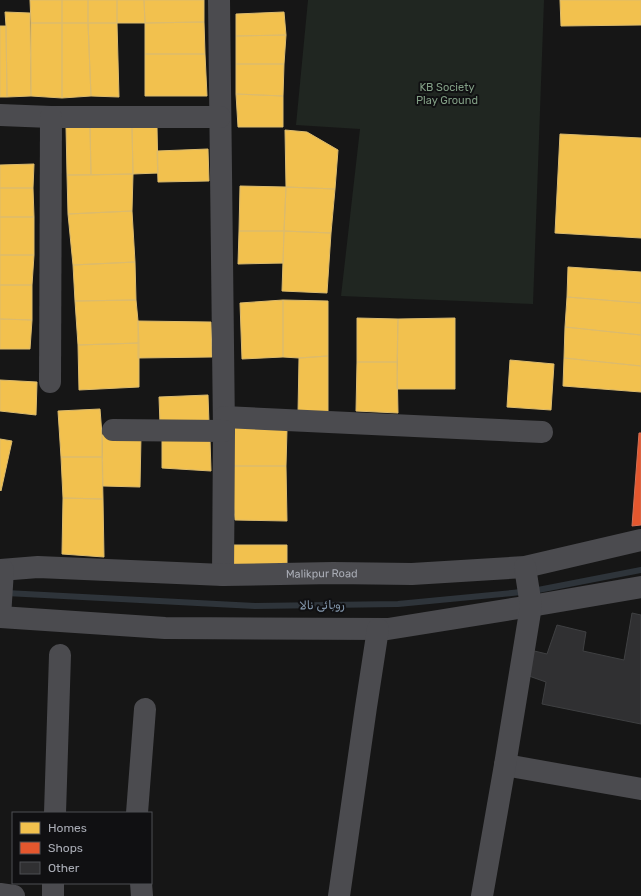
<svg xmlns="http://www.w3.org/2000/svg" width="641" height="896" font-family="Rubik,'Noto Naskh Arabic',sans-serif">
<style>
.green{fill:#202621}
.homes{fill:#f2c14e;stroke:#dcbb6d}
.shops{fill:#e4572e;stroke:#d27056}
.lines{fill:none;stroke-linecap:round;stroke-linejoin:round}
.stream{stroke:#2e343a;stroke-width:6}
.building{fill:#303032;stroke:#3f4042}
.minor{stroke:#4b4b4f;stroke-width:22}
.labels{text-anchor:middle;dominant-baseline:central;stroke-width:4;stroke-linejoin:round;paint-order:stroke}
.park-label{font-size:11px;fill:#829e85;stroke:#101012}
.street-label{font-size:11px;fill:#a9acb5;stroke:#101012}
.water-label{font-size:12px;font-style:italic;fill:#8498ad;stroke:#101012}
</style>
<rect width="100%" height="100%" fill="#161616"/>
<path class="green" d="M 308,0 L 544,0 L 533,304 L 341,296 L 360,129 L 296,125 Z"/>
<path class="homes" d="M 30,0 L 62,0 L 62,23 L 31,23 Z
M 62,0 L 88,0 L 88,23 L 62,23 Z
M 88,0 L 117,0 L 117,23 L 88,23 Z
M 117,0 L 144,0 L 145,23 L 117,23 Z
M 144,0 L 204,0 L 204,22 L 145,23 Z
M 560,0 L 641,0 L 641,25 L 561,26 Z
M 5,12 L 30,13 L 31,96 L 7,97 L 6,26 Z
M 284,12 L 286,35 L 236,36 L 236,14 Z
M 204,22 L 205,54 L 145,54 L 145,23 Z
M 31,23 L 62,23 L 62,98 L 31,96 Z
M 62,23 L 88,23 L 91,96 L 62,98 Z
M 88,23 L 117,23 L 119,97 L 91,96 Z
M 0,26 L 6,26 L 7,97 L 0,97 Z
M 286,35 L 284,64 L 236,64 L 236,36 Z
M 145,54 L 205,54 L 207,96 L 145,96 Z
M 236,64 L 284,64 L 283,96 L 236,94 Z
M 236,94 L 283,96 L 283,127 L 238,127 Z
M 66,126 L 90,126 L 91,175 L 67,175 Z
M 90,126 L 132,127 L 133,174 L 91,175 Z
M 132,127 L 157,127 L 158,173 L 133,174 Z
M 285,130 L 307,132 L 338,150 L 335,189 L 286,187 Z
M 560,134 L 641,138 L 641,238 L 555,233 Z
M 208,149 L 209,181 L 158,182 L 157,151 Z
M 34,164 L 33,188 L 0,188 L 0,165 Z
M 133,174 L 132,211 L 68,214 L 67,175 Z
M 240,186 L 286,187 L 284,231 L 239,231 Z
M 286,187 L 335,189 L 331,233 L 284,231 Z
M 0,188 L 33,188 L 34,217 L 0,217 Z
M 132,211 L 135,262 L 73,265 L 68,214 Z
M 0,217 L 34,217 L 34,255 L 0,255 Z
M 239,231 L 284,231 L 283,263 L 238,264 Z
M 284,231 L 331,233 L 327,293 L 282,291 Z
M 0,255 L 34,255 L 32,285 L 0,285 Z
M 135,262 L 136,300 L 75,301 L 73,265 Z
M 568,267 L 641,272 L 641,303 L 567,297 Z
M 0,285 L 32,285 L 32,320 L 0,319 Z
M 567,297 L 641,303 L 641,335 L 565,327 Z
M 136,300 L 138,321 L 139,343 L 78,345 L 75,301 Z
M 283,300 L 328,301 L 328,356 L 299,358 L 283,357 Z
M 283,300 L 283,357 L 242,359 L 240,303 Z
M 357,318 L 398,319 L 397,362 L 357,362 Z
M 455,318 L 455,389 L 397,389 L 398,319 Z
M 0,319 L 32,320 L 30,349 L 0,349 Z
M 138,321 L 211,322 L 212,357 L 138,358 Z
M 565,327 L 641,335 L 641,366 L 564,358 Z
M 139,343 L 139,387 L 79,390 L 78,345 Z
M 328,356 L 328,414 L 298,413 L 299,358 Z
M 564,358 L 641,366 L 641,392 L 563,386 Z
M 510,360 L 554,364 L 551,410 L 507,407 Z
M 357,362 L 397,362 L 398,413 L 356,411 Z
M 0,380 L 37,382 L 36,415 L 0,411 Z
M 208,395 L 209,423 L 160,424 L 159,397 Z
M 100,409 L 102,435 L 102,457 L 61,457 L 58,411 Z
M 231,427 L 287,429 L 286,466 L 230,466 Z
M 102,435 L 141,436 L 140,487 L 103,486 Z
M 0,439 L 12,441 L 1,491 L 0,490 Z
M 162,440 L 210,440 L 211,471 L 162,468 Z
M 61,457 L 102,457 L 103,499 L 63,498 Z
M 230,466 L 286,466 L 287,521 L 235,520 Z
M 63,498 L 103,499 L 104,557 L 62,554 Z
M 232,545 L 287,545 L 287,567 L 231,567 Z"/>
<path class="shops" d="M 639,433 L 641,433 L 641,525 L 632,526 Z"/>
<g class="lines">
<path class="stream" d="M 6,593 L 255,606 L 398,604 L 512,593 L 538,590 L 641,570"/>
</g>
<path class="building" d="M 632,613 L 641,615 L 641,724 L 542,704 L 546,682 L 526,675 L 530,650 L 547,654 L 557,625 L 586,632 L 583,651 L 624,660 Z"/>
<g class="lines">
<g class="minor">
<path d="M 219,0 L 224,431 L 223,575"/>
<path d="M 0,115 L 51,117 L 220,117"/>
<path d="M 50,382 L 51,117"/>
<path d="M 224,417 L 542,432"/>
<path d="M 113,430 L 224,431"/>
<path id="s1" d="M 0,570 L 38,567 L 223,575 L 333,573 L 412,574 L 525,567 L 641,540"/>
<path d="M 3,570 L 0,617 L 165,628 L 388,629 L 531,606 L 641,587"/>
<path d="M 505,765 L 641,789"/>
<path d="M 55,813 L 60,655"/>
<path d="M 137,813 L 145,709"/>
<path d="M 141,883 L 142,896"/>
<path d="M 0,894 L 14,896"/>
<path d="M 53,896 L 53,883"/>
<path d="M 339,896 L 366,707 L 378,629"/>
<path d="M 482,896 L 505,765 L 531,606 L 525,567"/>
</g>
</g>
<g class="labels">
<g class="park-label">
<text x="447" y="87">KB Society<tspan x="447" dy="13">Play Ground</tspan></text>
</g>
<g class="street-label">
<text stroke="none"><textPath href="#s1" startOffset="322">Malikpur Road</textPath></text>
</g>
<g class="water-label">
<text transform="translate(322 605) rotate(-1)">روہائی نالا</text>
</g>
</g>
<rect x="12" y="812" width="140" height="72" fill="#101012" stroke="#4d4e53"/>
<rect x="20" y="822" width="20" height="12" fill="#f2c14e" stroke="#4d4e53"/>
<text x="48" y="832" font-size="12" fill="#a9acb5">Homes</text>
<rect x="20" y="842" width="20" height="12" fill="#e4572e" stroke="#4d4e53"/>
<text x="48" y="852" font-size="12" fill="#a9acb5">Shops</text>
<rect x="20" y="862" width="20" height="12" fill="#303032" stroke="#4d4e53"/>
<text x="48" y="872" font-size="12" fill="#a9acb5">Other</text>
</svg>
